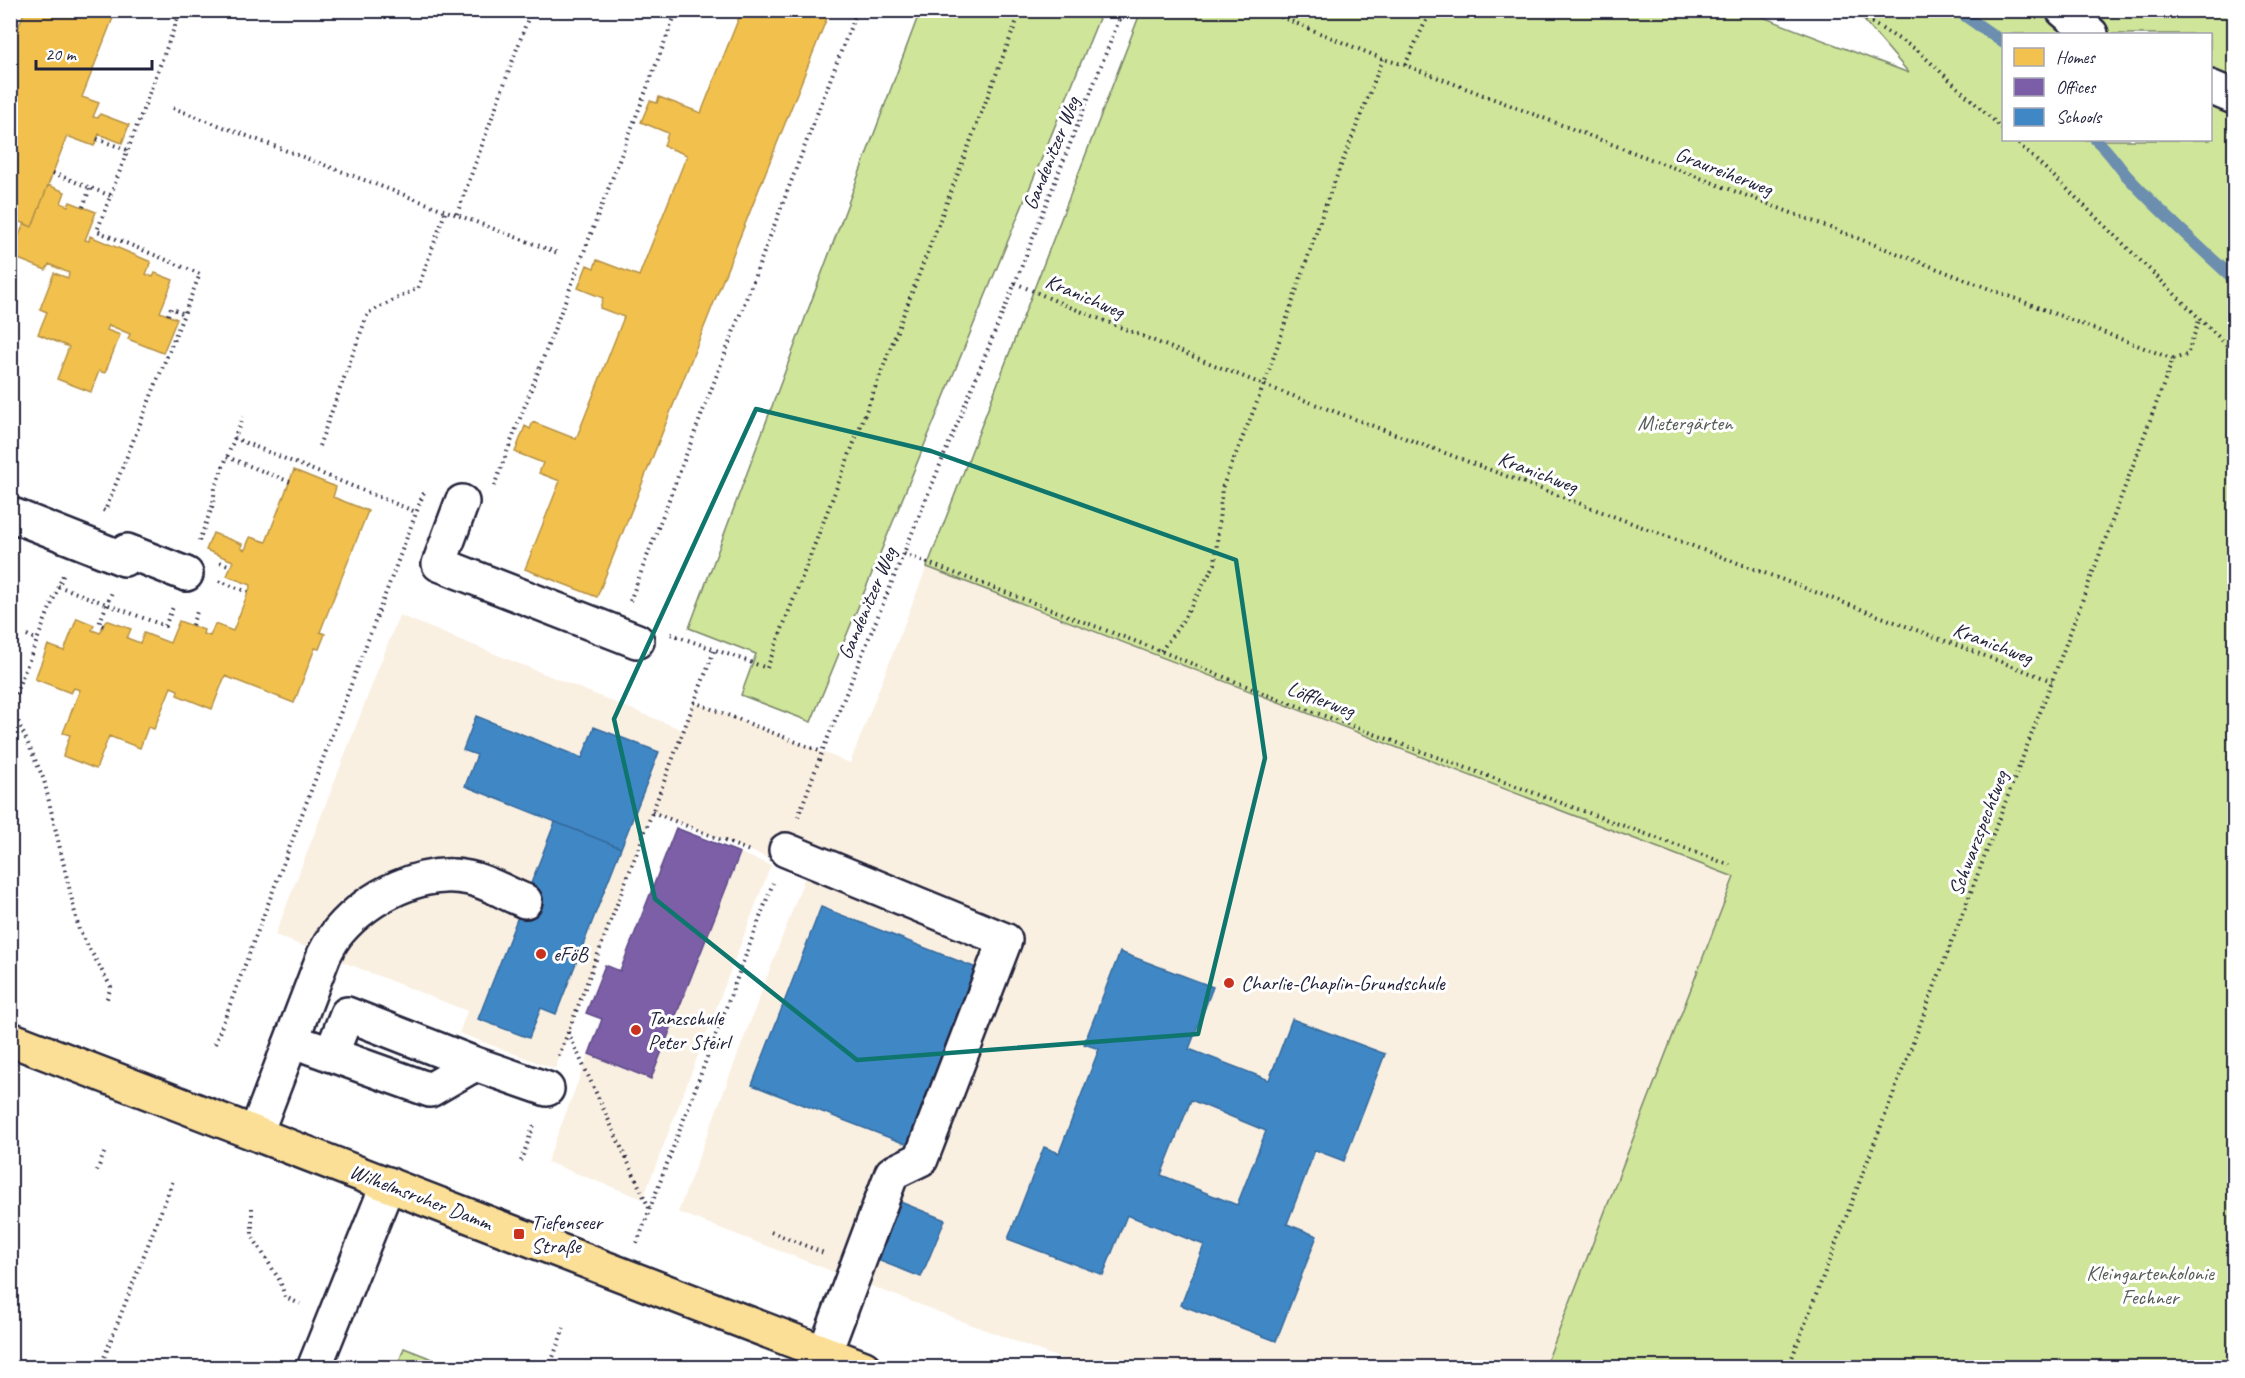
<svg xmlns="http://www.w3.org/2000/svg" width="2245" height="1378" font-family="Caveat,sans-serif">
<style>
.built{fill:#faf0e2}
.green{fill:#cfe599;stroke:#78846a;stroke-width:1.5;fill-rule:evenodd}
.homes{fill:#f2c14e;stroke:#b49148;stroke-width:1.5}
.offices{fill:#7b5ea7;stroke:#604c87;stroke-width:1.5}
.schools{fill:#3f88c5;stroke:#36699c;stroke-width:1.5;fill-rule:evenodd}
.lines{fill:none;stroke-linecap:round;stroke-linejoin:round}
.stream{stroke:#6c8eaf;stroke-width:12}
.minor-casing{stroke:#22223b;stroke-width:38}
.major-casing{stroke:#22223b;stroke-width:38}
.path{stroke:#22223b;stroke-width:4;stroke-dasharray:1.5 4.5;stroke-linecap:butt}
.minor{stroke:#fff;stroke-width:33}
.major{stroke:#fbdf96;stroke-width:33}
.marked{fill:none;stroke:#0f766e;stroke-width:4.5;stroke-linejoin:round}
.poi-dot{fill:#c8321e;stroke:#fff;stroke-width:2}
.labels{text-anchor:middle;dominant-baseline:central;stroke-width:6;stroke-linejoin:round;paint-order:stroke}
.street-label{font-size:21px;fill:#22223b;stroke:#fff}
.park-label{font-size:21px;fill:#565c57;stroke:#fff}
.poi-label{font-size:21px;fill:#22223b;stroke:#fff;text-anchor:start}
</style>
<rect width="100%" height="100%" fill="#fff"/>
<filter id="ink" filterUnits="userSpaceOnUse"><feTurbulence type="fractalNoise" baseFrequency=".0167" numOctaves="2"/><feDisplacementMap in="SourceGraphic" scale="12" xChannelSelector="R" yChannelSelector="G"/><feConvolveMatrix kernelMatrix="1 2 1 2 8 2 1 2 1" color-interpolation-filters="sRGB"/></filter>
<g filter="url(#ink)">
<path class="built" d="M 927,566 L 1734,877 L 1545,1368 L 1082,1367 L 678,1212 L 811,861 L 781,863 L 652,812 L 555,1069 L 459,1033 L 467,1011 L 275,935 L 399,615 L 683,730 L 694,702 L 850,763 Z
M 676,828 L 771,865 L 643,1199 L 547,1162 L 602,1019 L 586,1013 L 605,965 L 620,971 Z"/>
<path class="green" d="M 920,11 L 1102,11 L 811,722 L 741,695 L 756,654 L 689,628 Z
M 1141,11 L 1747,11 L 1909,73 L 1856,11 L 2234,11 L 2234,1367 L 1545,1367 L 1734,877 L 927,567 ZM 2004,34 L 2210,34 L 2210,140 L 2004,140 Z
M 404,1348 L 453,1367 L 397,1367 Z"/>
<path class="homes" d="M 25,10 L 116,10 L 82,97 L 99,103 L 93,117 L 98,118 L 100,114 L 129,125 L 122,143 L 99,134 L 94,146 L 67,136 L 32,227 L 10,218 L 10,49 Z
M 742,10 L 830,10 L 597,597 L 525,569 L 560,481 L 539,473 L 543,463 L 515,452 L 525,426 L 530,429 L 533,422 L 576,439 L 624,317 L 600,308 L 603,298 L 578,288 L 587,265 L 594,268 L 597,260 L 639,276 L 687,155 L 664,146 L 668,133 L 641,122 L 650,101 L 657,103 L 659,97 L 701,113 Z
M 48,185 L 65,192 L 61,203 L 68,206 L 70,202 L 96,212 L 85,240 L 89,241 L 90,236 L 151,262 L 146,274 L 153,277 L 155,273 L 173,280 L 160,312 L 177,319 L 163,353 L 128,339 L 130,334 L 109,325 L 107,330 L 120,335 L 105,373 L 99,371 L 91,392 L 57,379 L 69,347 L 38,334 L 47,312 L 40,309 L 54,273 L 68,278 L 69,273 L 49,264 L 46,270 L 11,256 L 24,223 L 32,227 Z
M 294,470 L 336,487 L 333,497 L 368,511 L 320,632 L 325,634 L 319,649 L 315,648 L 294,703 L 225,676 L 212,709 L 177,695 L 178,690 L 171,687 L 154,729 L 148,727 L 140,748 L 109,736 L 96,769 L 63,756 L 70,735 L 63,733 L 80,690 L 74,688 L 71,693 L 35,679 L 48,645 L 64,651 L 77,618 L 94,625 L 92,630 L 100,633 L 106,620 L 131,629 L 127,638 L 140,643 L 144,633 L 170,643 L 179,621 L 204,630 L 203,634 L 210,636 L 215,624 L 233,631 L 251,585 L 227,576 L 233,561 L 206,550 L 213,533 L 242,544 L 241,548 L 245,550 L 250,537 L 266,542 Z"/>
<path class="offices" d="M 676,828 L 740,853 L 651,1079 L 589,1054 L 602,1019 L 586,1013 L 605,965 L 620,971 Z"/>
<path class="schools" d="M 476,716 L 582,758 L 594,727 L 659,752 L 621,848 L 465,786 L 477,755 L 463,750 Z
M 555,822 L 621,848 L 556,1014 L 541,1008 L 529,1038 L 478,1019 Z
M 821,907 L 979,969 L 911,1146 L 752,1085 Z
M 1120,952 L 1213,987 L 1189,1049 L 1269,1080 L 1292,1019 L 1385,1054 L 1344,1161 L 1315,1150 L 1287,1224 L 1317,1236 L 1276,1341 L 1181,1305 L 1204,1245 L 1127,1215 L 1103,1275 L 1008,1239 L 1044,1147 L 1059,1153 L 1099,1049 L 1084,1044 ZM 1191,1100 L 1266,1131 L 1237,1205 L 1161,1175 Z
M 898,1201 L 945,1220 L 921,1277 L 875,1259 Z"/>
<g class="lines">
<path class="stream" d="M 1957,10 L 2004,43
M 2096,140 C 2108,150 2116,163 2126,175 C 2160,212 2198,246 2234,279"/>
<g class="minor-casing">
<path id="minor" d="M 2063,10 L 2091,34
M 2210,87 L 2234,97
M 462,502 L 439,564 L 637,641
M 10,514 L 124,559
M 127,551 L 186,574
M 786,850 L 1005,940 L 921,1159 L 892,1173 L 825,1352
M 310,1047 L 430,1090 L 475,1064
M 331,1055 L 347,1014 L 475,1064 L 547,1089
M 256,1133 L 324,955 C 328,947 333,938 339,931 C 369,896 423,868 469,878 C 488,882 507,894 525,901
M 314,1368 L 388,1184"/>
</g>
<g class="major-casing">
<path id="major" d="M 10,1039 L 864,1368"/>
</g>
<path class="path" d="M 1264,10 L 1383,59 L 1405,65 L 2173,359
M 1851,10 L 1917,50 L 2004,130
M 1405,65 L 1431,10
M 173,108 L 558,253
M 97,139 L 128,150
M 2014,140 L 2061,183 L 2234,352
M 53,173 L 111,196
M 83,207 L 90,188
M 457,214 L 531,10
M 1015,283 L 1065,305 L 1264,385 L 2052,681
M 168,315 L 171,308 L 184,314
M 2173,359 L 2187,355 L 2200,318
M 234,438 L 416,512
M 319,446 L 368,313 L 418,288 L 446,210
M 227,457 L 290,482
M 494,486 L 677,10
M 103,510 L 105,511 L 200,274 L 97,231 L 181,10
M 199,541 L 213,505 L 215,487 L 243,417
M 904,554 L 1161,651 L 1268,695 L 1730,865
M 220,562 L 230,566
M 219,581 L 248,592
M 58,586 L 165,626 L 173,607
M 630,601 L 857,10
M 192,625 L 198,609
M 103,626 L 99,624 L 112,592
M 671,634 L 767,668 L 1021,10
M 27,635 L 37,640
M 1161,651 L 1182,622 L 1215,564 L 1222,488 L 1264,385 L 1327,201 L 1383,59
M 694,702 L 822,752
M 11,705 L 44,780 L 79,930 L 111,987 L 106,1001
M 11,705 L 64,573
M 652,812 L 752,852
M 798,817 L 822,752 L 1015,283 L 1123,10
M 568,1032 L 650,1210
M 215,1044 L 424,492
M 559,1056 L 714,651
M 521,1161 L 535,1122
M 97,1171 L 105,1151
M 252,1208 L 252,1236 L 280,1281 L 285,1297 L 300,1304
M 771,1232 L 824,1253
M 637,1243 L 773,883
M 100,1368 L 174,1178
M 549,1368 L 564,1328
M 1788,1368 L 2052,681 L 2173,359"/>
<use href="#minor" class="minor"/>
<use href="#major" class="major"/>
</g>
</g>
<path class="marked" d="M 756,409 L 931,451 L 1236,560 L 1265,758 L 1198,1034 L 857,1060 L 655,899 L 614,719 Z"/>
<g class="poi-dot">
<circle cx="541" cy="954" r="6"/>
<circle cx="1229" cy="983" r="6"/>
<circle cx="636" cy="1030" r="6"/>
<rect x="513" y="1228" width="12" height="12" rx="3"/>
</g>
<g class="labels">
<g class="street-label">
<text transform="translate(1051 153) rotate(-68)">Gandenitzer Weg</text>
<text transform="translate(1724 171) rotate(21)">Graureiherweg</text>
<text transform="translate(1085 296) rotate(23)">Kranichweg</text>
<text transform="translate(1538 472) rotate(21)">Kranichweg</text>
<text transform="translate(867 603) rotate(-67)">Gandenitzer Weg</text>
<text transform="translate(1993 643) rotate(21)">Kranichweg</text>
<text transform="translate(1321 699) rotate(20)">Löfflerweg</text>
<text transform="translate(1978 833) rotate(-69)">Schwarzspechtweg</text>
<text transform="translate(421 1197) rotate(21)">Wilhelmsruher Damm</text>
</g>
<g class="park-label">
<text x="1685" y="423">Mietergärten</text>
<text x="2150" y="1273">Kleingartenkolonie<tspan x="2150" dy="24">Fechner</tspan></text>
</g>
<g class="poi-label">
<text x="553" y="954">eFöB</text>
<text x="1241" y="983">Charlie-Chaplin-Grundschule</text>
<text x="648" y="1018">Tanzschule<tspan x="648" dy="24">Peter Steirl</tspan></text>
<text x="531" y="1222">Tiefenseer<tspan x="531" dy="24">Straße</tspan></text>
</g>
</g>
<rect width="2245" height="1378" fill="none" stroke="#fff" stroke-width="36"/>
<rect x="18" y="18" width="2209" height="1342" fill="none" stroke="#22223b" stroke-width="2" filter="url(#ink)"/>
<rect x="2002" y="33" width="210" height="108" fill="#ffffff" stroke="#a7a7b1" stroke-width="1.5"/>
<rect x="2014" y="48" width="30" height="18" fill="#f2c14e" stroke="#a7a7b1" stroke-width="1.5"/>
<text x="2056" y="63" font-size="18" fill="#22223b">Homes</text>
<rect x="2014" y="78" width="30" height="18" fill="#7b5ea7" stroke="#a7a7b1" stroke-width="1.5"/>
<text x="2056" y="93" font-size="18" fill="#22223b">Offices</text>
<rect x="2014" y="108" width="30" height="18" fill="#3f88c5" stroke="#a7a7b1" stroke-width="1.5"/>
<text x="2056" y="123" font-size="18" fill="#22223b">Schools</text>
<path d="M36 60v9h116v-9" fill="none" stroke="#22223b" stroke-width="3"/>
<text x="45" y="60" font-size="18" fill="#22223b" stroke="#ffffff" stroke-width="4.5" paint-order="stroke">20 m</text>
</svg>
